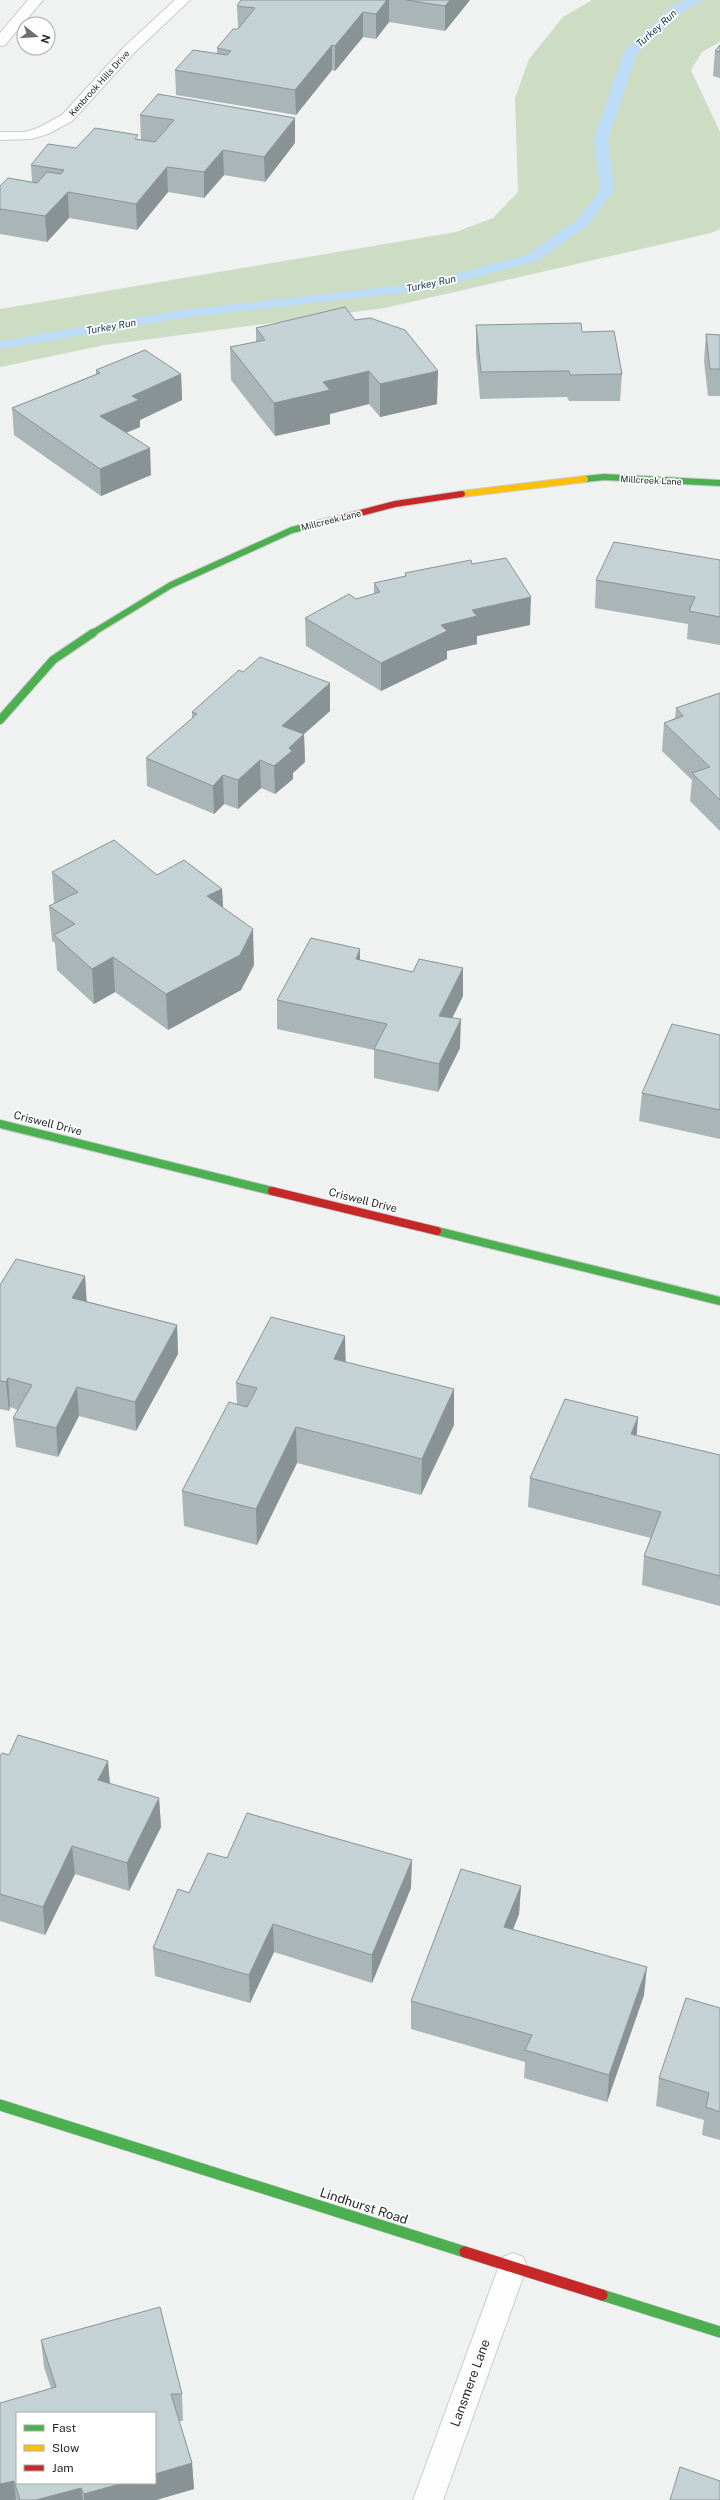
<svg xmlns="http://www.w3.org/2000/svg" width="720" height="2500" font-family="'Public Sans',sans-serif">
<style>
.forest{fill:#ccddc3}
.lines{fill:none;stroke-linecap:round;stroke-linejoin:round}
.stream{fill:#bddcf7;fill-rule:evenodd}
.lane-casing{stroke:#cacccc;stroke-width:2}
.street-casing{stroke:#cacccc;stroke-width:2}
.fast-far2-casing{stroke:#cacccc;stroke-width:8}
.fast-far1-casing{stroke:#cacccc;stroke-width:10}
.fast-casing{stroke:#cacccc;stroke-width:12}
.slow-casing{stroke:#cacccc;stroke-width:8}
.jam-far2-casing{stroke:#cacccc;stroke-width:8}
.jam-far1-casing{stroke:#cacccc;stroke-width:10}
.jam-casing{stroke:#cacccc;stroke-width:12}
.lane{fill:#fdfdfd;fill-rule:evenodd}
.street{fill:#fdfdfd;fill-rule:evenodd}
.fast-far2{stroke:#4caf50;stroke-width:6}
.fast-far1{stroke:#4caf50;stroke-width:8}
.fast{stroke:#4caf50;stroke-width:11}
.slow{stroke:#ffc107;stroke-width:6}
.jam-far2{stroke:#c62828;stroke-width:6}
.jam-far1{stroke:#c62828;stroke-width:8}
.jam{stroke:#c62828;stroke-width:11}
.wall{fill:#a9b5b7}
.shaded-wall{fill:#899395}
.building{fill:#c4d2d5;stroke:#899395}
.labels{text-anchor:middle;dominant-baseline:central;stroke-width:3.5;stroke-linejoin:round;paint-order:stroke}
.far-street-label{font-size:9px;fill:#272929;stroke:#fff}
.far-water-label{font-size:10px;font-style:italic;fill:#0e2f49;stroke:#fff}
.street-label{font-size:11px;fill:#272929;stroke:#fff}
.near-street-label{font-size:13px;fill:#272929;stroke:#fff}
</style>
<rect width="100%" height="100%" fill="#eff2f1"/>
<path class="forest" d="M 592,0 L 720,0 L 720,42 L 702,52 L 691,70 L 720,132 L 720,229 L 711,233 L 385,308 L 105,345 L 0,367 L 0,309 L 456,232 L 493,218 L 518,192 L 515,98 L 529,59 L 563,17 Z"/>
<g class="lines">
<path class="stream" d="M 687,0 L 704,0 L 685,10 L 637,53 L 608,139 L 614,190 L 588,225 L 537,261 L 426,290 L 183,318 L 0,349 L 0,341 L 183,310 L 421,283 L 527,255 L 578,219 L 600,190 L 594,139 L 624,51 L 675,4 Z"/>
<g class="lane-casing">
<path id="lane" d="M 28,0 L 43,0 L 5,45 L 0,46 L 0,33 Z
M 175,0 L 190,0 L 135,52 L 72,121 L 48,134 L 31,139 L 0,140 L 0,132 L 25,132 L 38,128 L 62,115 L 125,46 Z"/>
</g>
<g class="street-casing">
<path id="street" d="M 513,2253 L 523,2257 L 527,2266 L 443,2500 L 413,2500 L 499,2266 L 503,2257 Z"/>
</g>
<g class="fast-far2-casing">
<path id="fast-far2" d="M 585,479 L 604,477 L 720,483
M 91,634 L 171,585 L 292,530 L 341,518"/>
</g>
<g class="fast-far1-casing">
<path id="fast-far1" d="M 0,720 L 53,660 L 93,633
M 0,1124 L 272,1191
M 437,1231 L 720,1301"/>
</g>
<g class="fast-casing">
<path id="fast" d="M 0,2105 L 465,2252
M 602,2295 L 720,2332"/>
</g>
<g class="slow-casing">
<path id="slow" d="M 462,494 L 585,479"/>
</g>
<g class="jam-far2-casing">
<path id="jam-far2" d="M 341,518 L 395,504 L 462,494"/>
</g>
<g class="jam-far1-casing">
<path id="jam-far1" d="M 272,1191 L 437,1231"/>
</g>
<g class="jam-casing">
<path id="jam" d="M 465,2252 L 602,2295"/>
</g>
<use href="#lane" class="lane"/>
<use href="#street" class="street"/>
<use href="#fast-far2" class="fast-far2"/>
<use href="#fast-far1" class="fast-far1"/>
<use href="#fast" class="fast"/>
<use href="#slow" class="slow"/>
<use href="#jam-far2" class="jam-far2"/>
<use href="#jam-far1" class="jam-far1"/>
<use href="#jam" class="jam"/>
</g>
<path class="wall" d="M 241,0 L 470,0 L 445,31 L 389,22 L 376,39 L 363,37 L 335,71 L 332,70 L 296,115 L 176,95 L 175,70 L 217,53 L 217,48 L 238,29 L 237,6 Z
M 720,45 L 720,78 L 713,76 L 715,51 Z
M 158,94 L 295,143 L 265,182 L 224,175 L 204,198 L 168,192 L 137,230 L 69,218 L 47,242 L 0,234 L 0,186 L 32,182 L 31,165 L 76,148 L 138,139 L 141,140 L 140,115 Z
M 355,320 L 437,404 L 380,417 L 369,404 L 330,414 L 330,424 L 275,436 L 231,380 L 230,347 L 256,342 L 256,328 Z
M 476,325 L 582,332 L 622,374 L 620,401 L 569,401 L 567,397 L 480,399 L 476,352 Z
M 706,334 L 720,335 L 720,396 L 708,396 L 704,361 Z
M 96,370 L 181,374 L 182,400 L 140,420 L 140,427 L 126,433 L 151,475 L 101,496 L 14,435 L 12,408 L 96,374 Z
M 720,560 L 720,645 L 687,639 L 688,624 L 595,608 L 596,580 Z
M 472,564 L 530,625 L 477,636 L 477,644 L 447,651 L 447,659 L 381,691 L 306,646 L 305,618 L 356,599 L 374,594 L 374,583 L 405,576 L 405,573 Z
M 243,672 L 330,683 L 330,711 L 304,734 L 305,762 L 293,773 L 293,779 L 275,794 L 261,788 L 238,809 L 224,804 L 214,814 L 147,786 L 146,758 L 192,719 L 192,712 Z
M 720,693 L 720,831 L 690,801 L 692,780 L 662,751 L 664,723 L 675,718 L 676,708 Z
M 52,872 L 157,875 L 222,889 L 223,908 L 254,965 L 241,990 L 168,1030 L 115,992 L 94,1004 L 57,970 L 55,943 L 52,941 L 49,906 L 54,903 Z
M 360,960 L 413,972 L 463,968 L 463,996 L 452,1018 L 460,1048 L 438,1092 L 374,1078 L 374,1050 L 277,1029 L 277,1000 Z
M 720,1035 L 720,1139 L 639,1121 L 642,1093 Z
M 85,1276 L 86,1301 L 177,1325 L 178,1354 L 136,1431 L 79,1416 L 58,1457 L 16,1447 L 13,1418 L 18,1410 L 10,1407 L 9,1411 L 0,1409 L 0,1285 Z
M 346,1362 L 454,1425 L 421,1495 L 297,1463 L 257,1545 L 184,1526 L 182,1491 L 237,1405 L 236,1383 Z
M 638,1417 L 636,1435 L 720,1455 L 720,1606 L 642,1585 L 644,1556 L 651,1538 L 528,1507 L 530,1478 Z
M 9,1755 L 108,1761 L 110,1784 L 159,1798 L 161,1827 L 129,1891 L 75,1874 L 45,1935 L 0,1921 L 0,1756 Z
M 227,1858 L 411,1888 L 372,1983 L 274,1952 L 250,2003 L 155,1976 L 153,1948 L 189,1893 Z
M 521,1886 L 519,1914 L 513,1929 L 644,1995 L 607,2102 L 524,2078 L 525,2062 L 411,2029 L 411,2001 Z
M 720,2008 L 720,2140 L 702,2135 L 704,2120 L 656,2106 L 659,2078 Z
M 41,2340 L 182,2394 L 183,2421 L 179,2421 L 192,2463 L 194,2489 L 156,2500 L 0,2500 L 51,2388 L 44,2367 Z"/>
<path class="shaded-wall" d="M 387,0 L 389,0 L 389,22 L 376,39 L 376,14 Z
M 450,0 L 470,0 L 445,31 L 445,6 Z
M 363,12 L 363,37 L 335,71 L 335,46 Z
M 332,45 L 332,70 L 296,115 L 295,90 Z
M 295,118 L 295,143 L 265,182 L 264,157 Z
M 223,150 L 224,175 L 204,198 L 204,172 Z
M 167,167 L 168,192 L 137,230 L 136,204 Z
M 68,192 L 69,218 L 47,242 L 45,216 Z
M 369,371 L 369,404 L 330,414 L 330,424 L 275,436 L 274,403 L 323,382 Z
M 438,371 L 437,404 L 380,417 L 380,384 Z
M 181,374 L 182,400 L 140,420 L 140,427 L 101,443 L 100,416 L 132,396 Z
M 150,448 L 151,475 L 101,496 L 100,469 Z
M 531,597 L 530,625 L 477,636 L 477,644 L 447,651 L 447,659 L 381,691 L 381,663 L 441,625 L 472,610 Z
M 330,683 L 330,711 L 304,734 L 305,762 L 293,773 L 293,779 L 275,794 L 274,766 L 282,726 Z
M 260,760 L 261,788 L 238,809 L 238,780 Z
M 223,775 L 224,804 L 214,814 L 213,786 Z
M 222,889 L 224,924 L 207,896 Z
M 253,929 L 254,965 L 241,990 L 168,1030 L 166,994 Z
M 360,949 L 360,977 L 356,959 Z
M 113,957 L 115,992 L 94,1004 L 92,969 Z
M 463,968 L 463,996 L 439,1045 L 439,1016 Z
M 461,1019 L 460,1048 L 438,1092 L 439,1064 Z
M 85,1276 L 87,1304 L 72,1298 Z
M 177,1325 L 178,1354 L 136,1431 L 135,1402 Z
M 345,1336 L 346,1372 L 334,1359 Z
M 8,1378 L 10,1407 L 9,1411 L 6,1382 Z
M 77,1387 L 79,1416 L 58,1457 L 56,1428 Z
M 454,1389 L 454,1425 L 421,1495 L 422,1459 Z
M 638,1417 L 636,1446 L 631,1434 Z
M 296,1427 L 297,1463 L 257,1545 L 256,1509 Z
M 108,1761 L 110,1789 L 98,1780 Z
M 159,1798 L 161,1827 L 129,1891 L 127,1863 Z
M 72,1846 L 75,1874 L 45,1935 L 43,1907 Z
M 412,1860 L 411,1888 L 372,1983 L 372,1955 Z
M 521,1886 L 519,1914 L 503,1955 L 504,1927 Z
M 273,1924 L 274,1952 L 250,2003 L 249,1975 Z
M 647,1967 L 644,1995 L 607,2102 L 609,2075 Z
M 192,2463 L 194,2489 L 156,2500 L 84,2500 L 84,2494 L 123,2483 L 155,2483 L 155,2474 Z
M 14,2481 L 16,2500 L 0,2500 L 0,2484 Z
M 81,2488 L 83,2500 L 36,2500 Z"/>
<path class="building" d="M 241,0 L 387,0 L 376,14 L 363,12 L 335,46 L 332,45 L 295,90 L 175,70 L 193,50 L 227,55 L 231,51 L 217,48 L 233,29 L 238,29 L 255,8 L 237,6 Z
M 406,0 L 450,0 L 445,6 Z
M 720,45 L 720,52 L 715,51 Z
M 158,94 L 295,118 L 264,157 L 223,150 L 204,172 L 167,167 L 136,204 L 68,192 L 45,216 L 0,209 L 0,186 L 8,178 L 37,183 L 47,172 L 61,174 L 64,170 L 31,165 L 48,144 L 76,148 L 95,128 L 138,135 L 135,139 L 155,142 L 174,120 L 140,115 Z
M 345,307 L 355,320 L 370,318 L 405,330 L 438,371 L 380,384 L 369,371 L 323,382 L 330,390 L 274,403 L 230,347 L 265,340 L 256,328 Z
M 581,323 L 582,332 L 614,331 L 622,374 L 570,375 L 569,371 L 481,372 L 476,325 Z
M 706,334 L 720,335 L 720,369 L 710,369 Z
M 145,350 L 181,374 L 132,396 L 139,400 L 100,416 L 150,448 L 100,469 L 12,408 L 100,373 L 96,370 Z
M 614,542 L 720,560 L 720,617 L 689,611 L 695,597 L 596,580 Z
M 506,558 L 531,597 L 472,610 L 477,616 L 441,625 L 447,631 L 381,663 L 305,618 L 349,594 L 356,599 L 380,592 L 374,583 L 406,576 L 405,573 L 471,560 L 472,564 Z
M 260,657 L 330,683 L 282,726 L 304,734 L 289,748 L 292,751 L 274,766 L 260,760 L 238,780 L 223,775 L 213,786 L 146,758 L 197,714 L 192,712 L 239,670 L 243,672 Z
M 720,693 L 720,800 L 692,773 L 710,767 L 664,723 L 683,716 L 676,708 Z
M 114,840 L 157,875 L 184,860 L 222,889 L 207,896 L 253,929 L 240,955 L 166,994 L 113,957 L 92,969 L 54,935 L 75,924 L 49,906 L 78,892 L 52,872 Z
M 311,938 L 360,949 L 356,959 L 413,972 L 419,959 L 463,968 L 439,1016 L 461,1019 L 439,1064 L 374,1049 L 387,1024 L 277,1000 Z
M 672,1024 L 720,1035 L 720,1110 L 642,1093 Z
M 16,1259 L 85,1276 L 72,1298 L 177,1325 L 135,1402 L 77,1387 L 56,1428 L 13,1418 L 32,1385 L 8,1378 L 6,1382 L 0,1381 L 0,1285 Z
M 271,1317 L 345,1336 L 334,1359 L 454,1389 L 422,1459 L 296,1427 L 256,1509 L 182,1491 L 229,1402 L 247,1407 L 257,1388 L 236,1383 Z
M 565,1399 L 638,1417 L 631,1434 L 720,1455 L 720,1576 L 644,1556 L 661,1512 L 530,1478 Z
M 18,1735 L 108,1761 L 98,1780 L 159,1798 L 127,1863 L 72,1846 L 43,1907 L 0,1894 L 0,1756 L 2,1753 L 9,1755 Z
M 247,1813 L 412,1860 L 372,1955 L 273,1924 L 249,1975 L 153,1948 L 178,1889 L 189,1893 L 208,1853 L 227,1858 Z
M 461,1869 L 521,1886 L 504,1927 L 647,1967 L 609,2075 L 525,2050 L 532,2035 L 411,2001 Z
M 686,1998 L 720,2008 L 720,2112 L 706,2107 L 709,2093 L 659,2078 Z
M 160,2307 L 182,2394 L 171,2394 L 192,2463 L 155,2474 L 155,2413 L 17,2413 L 17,2483 L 123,2483 L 84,2494 L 81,2488 L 36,2500 L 20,2500 L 14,2481 L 0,2484 L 0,2403 L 56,2387 L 41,2340 Z
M 680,2467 L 720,2481 L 720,2500 L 670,2500 Z"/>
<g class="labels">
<g class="far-street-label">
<text transform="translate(99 83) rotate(-48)">Kenbrook Hills Drive</text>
<text transform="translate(651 480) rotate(3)">Millcreek Lane</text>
<text transform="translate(331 520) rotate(-14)">Millcreek Lane</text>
</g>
<g class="far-water-label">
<text transform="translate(656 28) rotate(-42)">Turkey Run</text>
<text transform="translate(431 283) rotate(-12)">Turkey Run</text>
<text transform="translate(111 326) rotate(-10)">Turkey Run</text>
</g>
<g class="street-label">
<text transform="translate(48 1123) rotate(14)">Criswell Drive</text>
<text transform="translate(363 1200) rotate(14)">Criswell Drive</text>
</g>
<g class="near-street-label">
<text transform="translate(364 2206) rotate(18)">Lindhurst Road</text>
<text transform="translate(470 2383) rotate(-70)">Lansmere Lane</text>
</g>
</g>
<rect x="16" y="2412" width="140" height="72" fill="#ffffff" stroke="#a9a9a9"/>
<rect x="24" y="2425" width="20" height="6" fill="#4caf50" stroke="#a9a9a9"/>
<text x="52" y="2432" font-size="12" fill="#272929">Fast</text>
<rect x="24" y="2445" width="20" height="6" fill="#ffc107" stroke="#a9a9a9"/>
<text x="52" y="2452" font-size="12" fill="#272929">Slow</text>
<rect x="24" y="2465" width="20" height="6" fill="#c62828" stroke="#a9a9a9"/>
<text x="52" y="2472" font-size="12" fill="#272929">Jam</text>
<g transform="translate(36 36) rotate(107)"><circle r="19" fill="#ffffff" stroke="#a9a9a9"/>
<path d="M0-3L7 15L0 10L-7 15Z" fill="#6d6f6f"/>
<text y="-6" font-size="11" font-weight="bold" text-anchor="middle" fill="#272929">N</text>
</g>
</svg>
